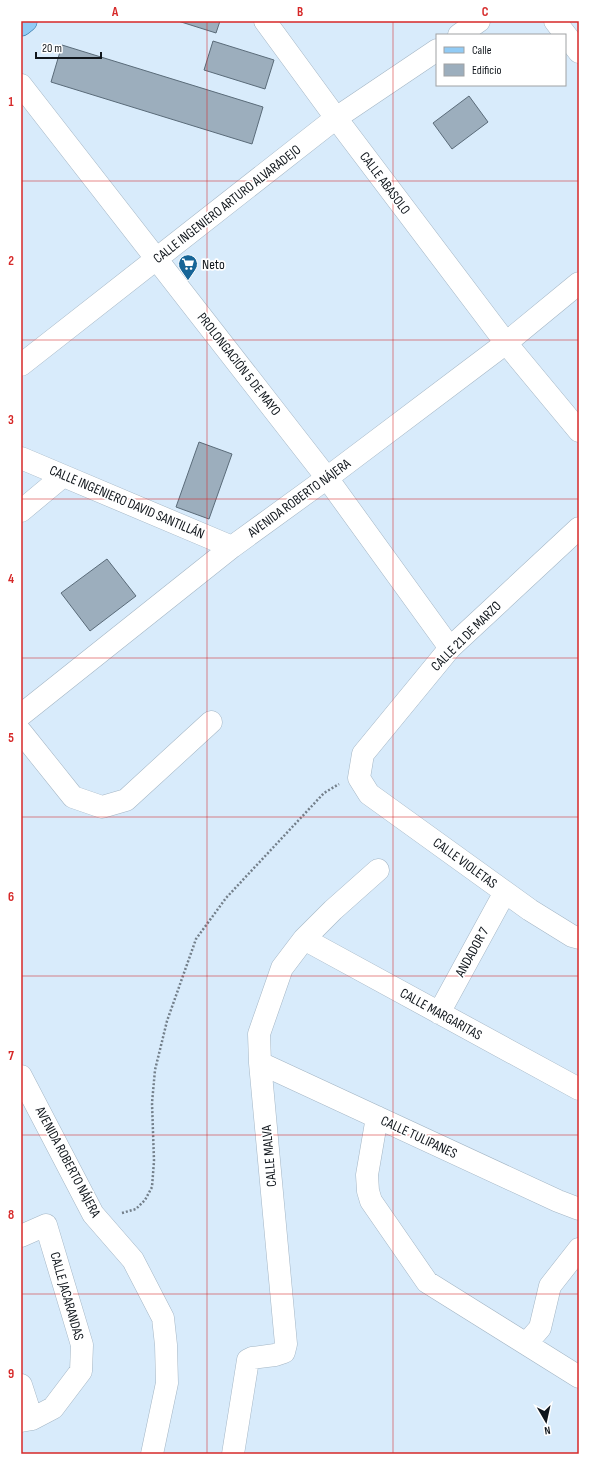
<svg xmlns="http://www.w3.org/2000/svg" width="600" height="1475" font-family="'Sofia Sans Condensed',sans-serif">
<style>
.building{fill:#9caebd;stroke:#5a6b79}
.lines{fill:none;stroke-linecap:round;stroke-linejoin:round}
.minor-casing{stroke:#a4b6c5;stroke-width:23}
.major-casing{stroke:#3476a5;stroke-width:23}
.path{stroke:#737f8a;stroke-width:2.5;stroke-dasharray:2 2;stroke-linecap:butt}
.minor{stroke:#fff;stroke-width:22}
.major{stroke:#91cbf5;stroke-width:22}
.grid{fill:none;stroke:#d62828;stroke-width:1;stroke-opacity:0.55}
.labels{text-anchor:middle;dominant-baseline:central;stroke-width:3.5;stroke-linejoin:round;paint-order:stroke}
.street-label{font-size:14px;fill:#10161c;stroke:#fff}
.poi-label{font-size:14px;fill:#10161c;stroke:#fff;text-anchor:start}
.neatline{fill:none;stroke:#d62828;stroke-width:1.5}
.grid-label{font-size:13px;text-anchor:middle;font-weight:bold;fill:#d62828}
</style>
<rect width="100%" height="100%" fill="#d8ebfb"/>
<path class="building" d="M 178,21 L 220,21 L 216,33 Z
M 213,41 L 274,60 L 265,89 L 204,70 Z
M 62,45 L 263,107 L 252,144 L 51,82 Z
M 469,96 L 488,122 L 452,149 L 433,123 Z
M 199,442 L 232,454 L 209,519 L 176,507 Z
M 107,559 L 136,596 L 90,631 L 61,593 Z"/>
<g class="lines">
<g class="minor-casing">
<path id="minor" d="M 265,21 L 336,118 L 506,343 L 579,431
M 555,21 L 579,52
M 459,35 L 479,21
M 21,85 L 327,478 L 450,648
M 21,365 L 336,118 L 437,50
M 21,458 L 232,547
M 21,511 L 63,476
M 579,528 L 450,648 L 363,754 L 359,778 L 369,794 L 530,910 L 572,936 L 579,938
M 21,715 L 232,547 L 327,478 L 506,343 L 579,283
M 21,732 L 73,797 L 102,807 L 126,800 L 211,722
M 304,939 L 579,1089
M 439,1013 L 505,892
M 260,1063 L 558,1201 L 579,1209
M 21,1076 L 93,1214 L 133,1260 L 163,1318 L 166,1345 L 167,1383 L 152,1454
M 377,1117 L 367,1175 L 368,1191 L 371,1201 L 427,1282 L 579,1377
M 21,1236 L 46,1225 L 82,1345 L 81,1371 L 53,1408 L 32,1419 L 21,1421
M 526,1344 L 540,1328 L 550,1286 L 579,1249
M 21,1385 L 32,1419
M 233,1454 L 248,1360 L 252,1358 L 275,1355 L 284,1352 L 286,1344 L 260,1063 L 259,1034 L 282,968 L 304,939 L 333,910 L 378,870"/>
</g>
<g class="major-casing">
<path id="major" d="M 21,25 L 26,21"/>
</g>
<path class="path" d="M 122,1213 L 136,1209 L 145,1200 L 152,1187 L 154,1161 L 152,1103 L 155,1070 L 167,1021 L 196,939 L 226,898 L 324,793 L 339,784"/>
<use href="#minor" class="minor"/>
<use href="#major" class="major"/>
</g>
<path class="grid" d="M 207,21 L 207,1454M 393,21 L 393,1454M 21,181 L 579,181M 21,340 L 579,340M 21,499 L 579,499M 21,658 L 579,658M 21,817 L 579,817M 21,976 L 579,976M 21,1135 L 579,1135M 21,1294 L 579,1294"/>
<defs>
<g id="supermarket-pin" transform="scale(1)"><path d="M0 17L-7.5 6A9.5 9.5 0 1 1 7.5 6Z" fill="#176597" stroke="#fff"/><path d="M-6-5.5h2.5l.6 2H6L4.5 2H-2.5L-4.4-4H-6ZM-1.5 3.2a1.3 1.3 0 1 0 .1 0ZM3 3.2a1.3 1.3 0 1 0 .1 0Z" fill="#fff"/></g>
</defs>
<g fill-rule="evenodd">
<use href="#supermarket-pin" x="188" y="264"/>
</g>
<g class="labels">
<g class="street-label">
<text transform="translate(385 183) rotate(53)">CALLE ABASOLO</text>
<text transform="translate(227 204) rotate(-38)">CALLE INGENIERO ARTURO ALVARADEJO</text>
<text transform="translate(239 364) rotate(52)">PROLONGACIÓN 5 DE MAYO</text>
<text transform="translate(299 498) rotate(-36)">AVENIDA ROBERTO NÁJERA</text>
<text transform="translate(127 502) rotate(23)">CALLE INGENIERO DAVID SANTILLÁN</text>
<text transform="translate(466 636) rotate(-45)">CALLE 21 DE MARZO</text>
<text transform="translate(465 863) rotate(36)">CALLE VIOLETAS</text>
<text transform="translate(472 952) rotate(-61)">ANDADOR 7</text>
<text transform="translate(441 1014) rotate(29)">CALLE MARGARITAS</text>
<text transform="translate(419 1137) rotate(25)">CALLE TULIPANES</text>
<text transform="translate(269 1156) rotate(-95)">CALLE MALVA</text>
<text transform="translate(68 1162) rotate(62)">AVENIDA ROBERTO NÁJERA</text>
<text transform="translate(67 1296) rotate(74)">CALLE JACARANDAS</text>
</g>
<g class="poi-label">
<text x="202" y="264">Neto</text>
</g>
</g>
<rect width="600" height="1475" fill="none" stroke="#ffffff" stroke-width="44"/>
<rect x="436" y="34" width="130" height="52" fill="#ffffff" stroke="#9fa2a4"/>
<rect x="444" y="47" width="20" height="6" fill="#91cbf5" stroke="#9fa2a4"/>
<text x="472" y="54" font-size="12" fill="#10161c">Calle</text>
<rect x="444" y="64" width="20" height="12" fill="#9caebd" stroke="#9fa2a4"/>
<text x="472" y="74" font-size="12" fill="#10161c">Edificio</text>
<g transform="translate(546 1421) rotate(171)" stroke="#ffffff" stroke-width="3" paint-order="stroke">
<path d="M0-3L7 15L0 10L-7 15Z" fill="#10161c"/>
<text y="-6" font-size="11" font-weight="bold" text-anchor="middle" fill="#10161c">N</text>
</g>
<path d="M36 52v6h65v-6" fill="none" stroke="#10161c" stroke-width="2"/>
<text x="42" y="52" font-size="12" fill="#10161c" stroke="#ffffff" stroke-width="3" paint-order="stroke">20 m</text>
<rect x="22" y="22" width="556" height="1431" class="neatline"/>
<g class="grid-label">
<text x="115" y="16">A</text>
<text x="300" y="16">B</text>
<text x="485" y="16">C</text>
<text x="11" y="106">1</text>
<text x="11" y="265">2</text>
<text x="11" y="424">3</text>
<text x="11" y="583">4</text>
<text x="11" y="742">5</text>
<text x="11" y="901">6</text>
<text x="11" y="1060">7</text>
<text x="11" y="1219">8</text>
<text x="11" y="1378">9</text>
</g>
</svg>
